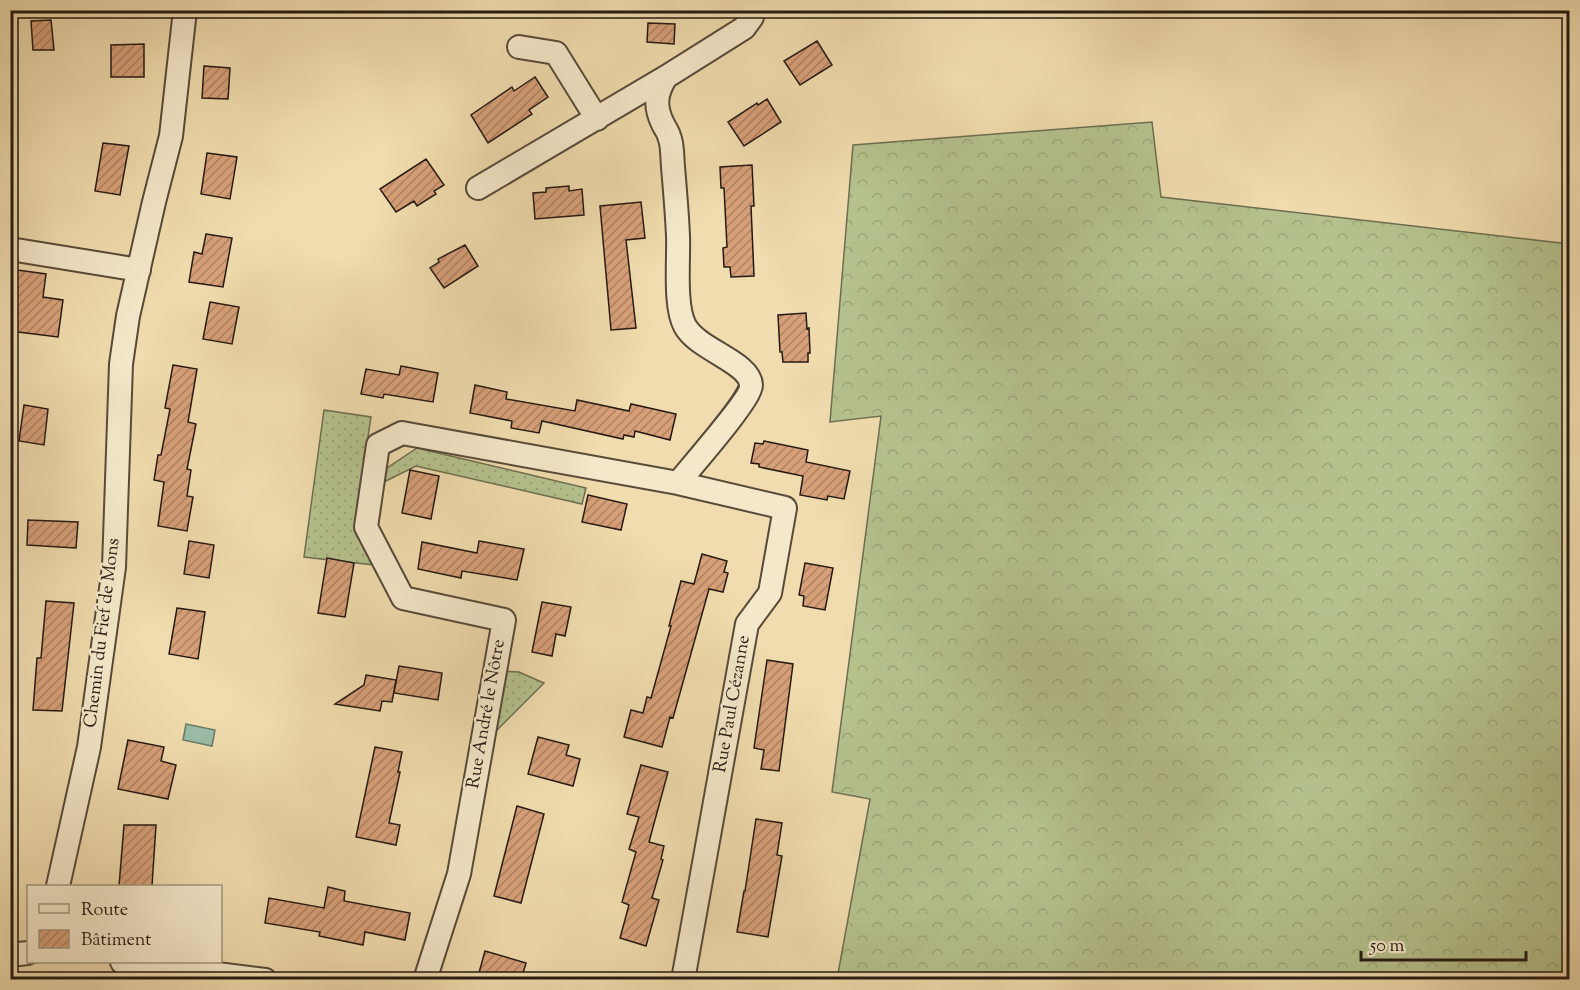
<svg xmlns="http://www.w3.org/2000/svg" width="1580" height="990" font-family="'Sorts Mill Goudy',serif">
<style>
.grass{fill:url(#grass-dots);stroke:#6d6e50;stroke-width:1.5}
.forest{fill:url(#forest-crowns);stroke:#6d6e50;stroke-width:1.5}
.water{fill:#9bbca7;stroke:#6c7b6b;stroke-width:1.5}
.building{fill:url(#building-hatch);stroke:#251a12;stroke-width:1.5}
.lines{fill:none;stroke-linecap:round;stroke-linejoin:round}
.minor-casing{stroke:#584a39;stroke-width:26}
.minor{stroke:#f5e8ca;stroke-width:22}
.labels{text-anchor:middle;dominant-baseline:central;stroke-width:5;stroke-linejoin:round;paint-order:stroke}
.street-label{font-size:18px;fill:#251a12;stroke:#f5e8ca}
</style>
<defs>
<pattern id="grass-dots" width="8" height="8" patternUnits="userSpaceOnUse" patternTransform="scale(1.5)"><rect width="8" height="8" fill="#b5c28e"/><path d="M2 2h.1M6 6h.1" fill="none" stroke="#9ca679" stroke-width="1.8" stroke-linecap="round"/></pattern>
<pattern id="forest-crowns" width="20" height="18" patternUnits="userSpaceOnUse" patternTransform="scale(1.5)"><rect width="20" height="18" fill="#b5c28e"/><path d="M2 6a3 3 0 1 1 6 0M12 15a3 3 0 1 1 6 0" fill="none" stroke="#9ca679"/></pattern>
<pattern id="building-hatch" width="6" height="6" patternUnits="userSpaceOnUse" patternTransform="scale(1.5)"><rect width="6" height="6" fill="#d7a079"/><path d="M-1 1l2-2M0 6l6-6M5 7l2-2" fill="none" stroke="#ae8262"/></pattern>
</defs>
<rect width="100%" height="100%" fill="#f0dcae"/>
<filter id="stains"><feTurbulence type="fractalNoise" baseFrequency=".00333" numOctaves="4"/><feColorMatrix values="0 0 0 0 .2 0 0 0 0 .09 0 0 0 0 .02 0 0 0 .5 -.17"/></filter>
<radialGradient id="worn" r=".72"><stop offset=".6" stop-color="#630" stop-opacity="0"/><stop offset="1" stop-color="#630" stop-opacity=".3"/></radialGradient>
<path class="grass" d="M 324,410 L 371,417 L 355,522 L 375,565 L 304,557 Z
M 417,448 L 586,488 L 582,504 L 416,466 L 380,484 L 381,472 Z
M 501,671 L 519,672 L 544,683 L 491,736 Z"/>
<path class="forest" d="M 1152,122 L 1161,197 L 1569,244 L 1569,979 L 837,979 L 870,799 L 832,792 L 881,416 L 830,422 L 853,145 Z"/>
<path class="water" d="M 186,724 L 215,730 L 212,746 L 183,740 Z"/>
<path class="building" d="M 51,20 L 54,50 L 33,50 L 31,21 Z
M 648,23 L 675,24 L 674,44 L 647,42 Z
M 817,41 L 832,65 L 800,85 L 784,61 Z
M 144,44 L 144,77 L 111,77 L 111,45 Z
M 204,66 L 230,68 L 228,99 L 202,98 Z
M 535,77 L 548,97 L 529,110 L 532,114 L 488,143 L 471,115 L 512,87 L 514,91 Z
M 767,99 L 781,122 L 744,146 L 728,122 L 757,103 L 758,105 Z
M 103,143 L 129,146 L 120,195 L 95,191 Z
M 207,153 L 237,157 L 230,199 L 201,194 Z
M 426,159 L 444,185 L 434,191 L 436,194 L 417,206 L 414,201 L 396,212 L 380,189 Z
M 752,165 L 754,206 L 751,206 L 754,276 L 731,277 L 730,267 L 724,267 L 723,248 L 727,247 L 724,188 L 721,188 L 720,167 Z
M 569,186 L 569,191 L 582,189 L 584,215 L 535,219 L 533,193 L 546,192 L 546,188 Z
M 641,202 L 645,238 L 626,240 L 636,328 L 611,330 L 600,206 Z
M 206,234 L 232,238 L 223,287 L 189,282 L 194,252 L 202,254 Z
M 465,245 L 478,266 L 444,288 L 430,268 L 439,262 L 438,259 Z
M 10,269 L 46,274 L 43,297 L 63,300 L 58,337 L 10,331 Z
M 210,302 L 239,307 L 232,344 L 203,339 Z
M 806,313 L 807,329 L 809,328 L 810,353 L 808,353 L 808,362 L 783,362 L 782,352 L 780,352 L 778,315 Z
M 173,365 L 197,369 L 188,422 L 196,424 L 187,469 L 191,470 L 187,496 L 193,497 L 187,531 L 158,526 L 164,482 L 154,480 L 158,455 L 161,455 L 170,409 L 165,408 Z
M 401,366 L 438,373 L 433,402 L 384,394 L 383,398 L 361,394 L 366,369 L 399,375 Z
M 475,385 L 507,392 L 506,399 L 575,411 L 577,400 L 629,411 L 631,404 L 676,414 L 670,440 L 635,431 L 634,437 L 624,435 L 623,439 L 542,421 L 539,433 L 511,428 L 512,421 L 470,413 Z
M 24,405 L 48,409 L 44,445 L 19,441 Z
M 764,441 L 808,450 L 806,462 L 850,471 L 844,499 L 828,496 L 827,500 L 800,495 L 803,476 L 759,467 L 759,464 L 751,463 L 755,443 L 763,444 Z
M 410,470 L 439,476 L 431,519 L 402,513 Z
M 588,495 L 627,504 L 621,530 L 582,522 Z
M 28,520 L 78,522 L 76,548 L 27,545 Z
M 189,541 L 214,545 L 209,578 L 184,574 Z
M 479,541 L 524,549 L 517,580 L 462,571 L 461,578 L 418,569 L 422,542 L 477,553 Z
M 702,554 L 727,561 L 724,572 L 728,573 L 723,592 L 709,589 L 673,718 L 670,717 L 662,747 L 624,737 L 631,710 L 643,713 L 647,697 L 651,698 L 671,626 L 669,626 L 681,581 L 694,584 Z
M 327,558 L 354,563 L 345,617 L 318,613 Z
M 805,563 L 833,568 L 825,610 L 803,606 L 804,596 L 799,595 Z
M 46,601 L 74,603 L 62,711 L 33,710 L 37,658 L 41,658 Z
M 542,602 L 571,607 L 565,636 L 556,634 L 552,656 L 532,652 Z
M 177,608 L 205,612 L 198,659 L 169,654 Z
M 767,660 L 793,664 L 779,771 L 761,769 L 764,750 L 754,748 Z
M 399,666 L 442,673 L 438,700 L 394,693 Z
M 366,675 L 396,680 L 392,702 L 382,701 L 380,711 L 335,704 L 364,685 Z
M 538,737 L 569,745 L 566,755 L 580,759 L 573,786 L 528,774 Z
M 128,740 L 164,747 L 161,761 L 176,765 L 168,799 L 118,789 Z
M 375,747 L 402,752 L 398,772 L 400,772 L 389,823 L 400,825 L 396,845 L 356,837 Z
M 641,765 L 668,772 L 649,842 L 664,846 L 661,859 L 663,860 L 652,898 L 659,900 L 646,946 L 620,938 L 629,905 L 622,902 L 636,852 L 629,849 L 639,817 L 627,814 Z
M 517,806 L 544,814 L 521,903 L 494,896 Z
M 756,819 L 782,823 L 777,855 L 782,856 L 768,937 L 737,932 L 744,891 L 745,891 Z
M 124,825 L 156,825 L 152,886 L 119,886 Z
M 328,887 L 345,891 L 344,901 L 410,913 L 405,940 L 365,932 L 363,945 L 319,936 L 320,932 L 265,923 L 269,898 L 324,908 Z
M 485,951 L 526,963 L 521,980 L 477,980 Z"/>
<g class="lines">
<g class="minor-casing">
<path id="minor" d="M 519,47 L 556,53 L 597,119
M 478,188 L 666,77
M 10,249 L 139,270
M 678,483 C 690,468 752,398 751,385 C 750,362 698,350 685,326 C 674,306 679,259 678,236 C 677,213 675,190 673,167 C 672,157 673,145 669,136 C 668,132 665,128 663,124 C 654,106 656,93 666,77 L 744,28 L 752,17 L 753,10
M 58,886 L 89,747 L 114,567 L 121,364 L 128,316 L 154,202 L 171,136 L 185,10
M 10,955 L 28,953
M 122,962 L 265,980
M 425,980 L 459,874 L 504,620 L 403,598 L 366,527 L 378,445 L 402,433 L 678,483 L 785,508 L 770,593 L 747,624 L 683,980"/>
</g>
<use href="#minor" class="minor"/>
</g>
<g class="labels">
<g class="street-label">
<text transform="translate(103 633) rotate(-83)">Chemin du Fief de Mons</text>
<text transform="translate(733 704) rotate(-80)">Rue Paul Cézanne</text>
<text transform="translate(487 714) rotate(-80)">Rue André le Nôtre</text>
</g>
</g>
<rect width="1580" height="990" fill="none" stroke="#f0dcae" stroke-width="36"/>
<rect x="12" y="12" width="1556" height="966" fill="none" stroke="#251a12" stroke-width="3"/>
<rect x="18" y="18" width="1544" height="954" fill="none" stroke="#251a12" stroke-width="1.5"/>
<rect x="27" y="885" width="195" height="78" fill="#f5e8ca" stroke="#a29680" stroke-width="1.5"/>
<rect x="39" y="904" width="30" height="9" fill="#f5e8ca" stroke="#a29680" stroke-width="1.5"/>
<text x="81" y="915" font-size="18" fill="#251a12">Route</text>
<rect x="39" y="930" width="30" height="18" fill="url(#building-hatch)" stroke="#a29680" stroke-width="1.5"/>
<text x="81" y="945" font-size="18" fill="#251a12">Bâtiment</text>
<path d="M1361 951v9h165v-9" fill="none" stroke="#251a12" stroke-width="3"/>
<text x="1370" y="951" font-size="18" fill="#251a12" stroke="#f5e8ca" stroke-width="4.5" paint-order="stroke">50 m</text>
<rect width="100%" height="100%" filter="url(#stains)"/>
<rect width="100%" height="100%" fill="url(#worn)"/>
</svg>
